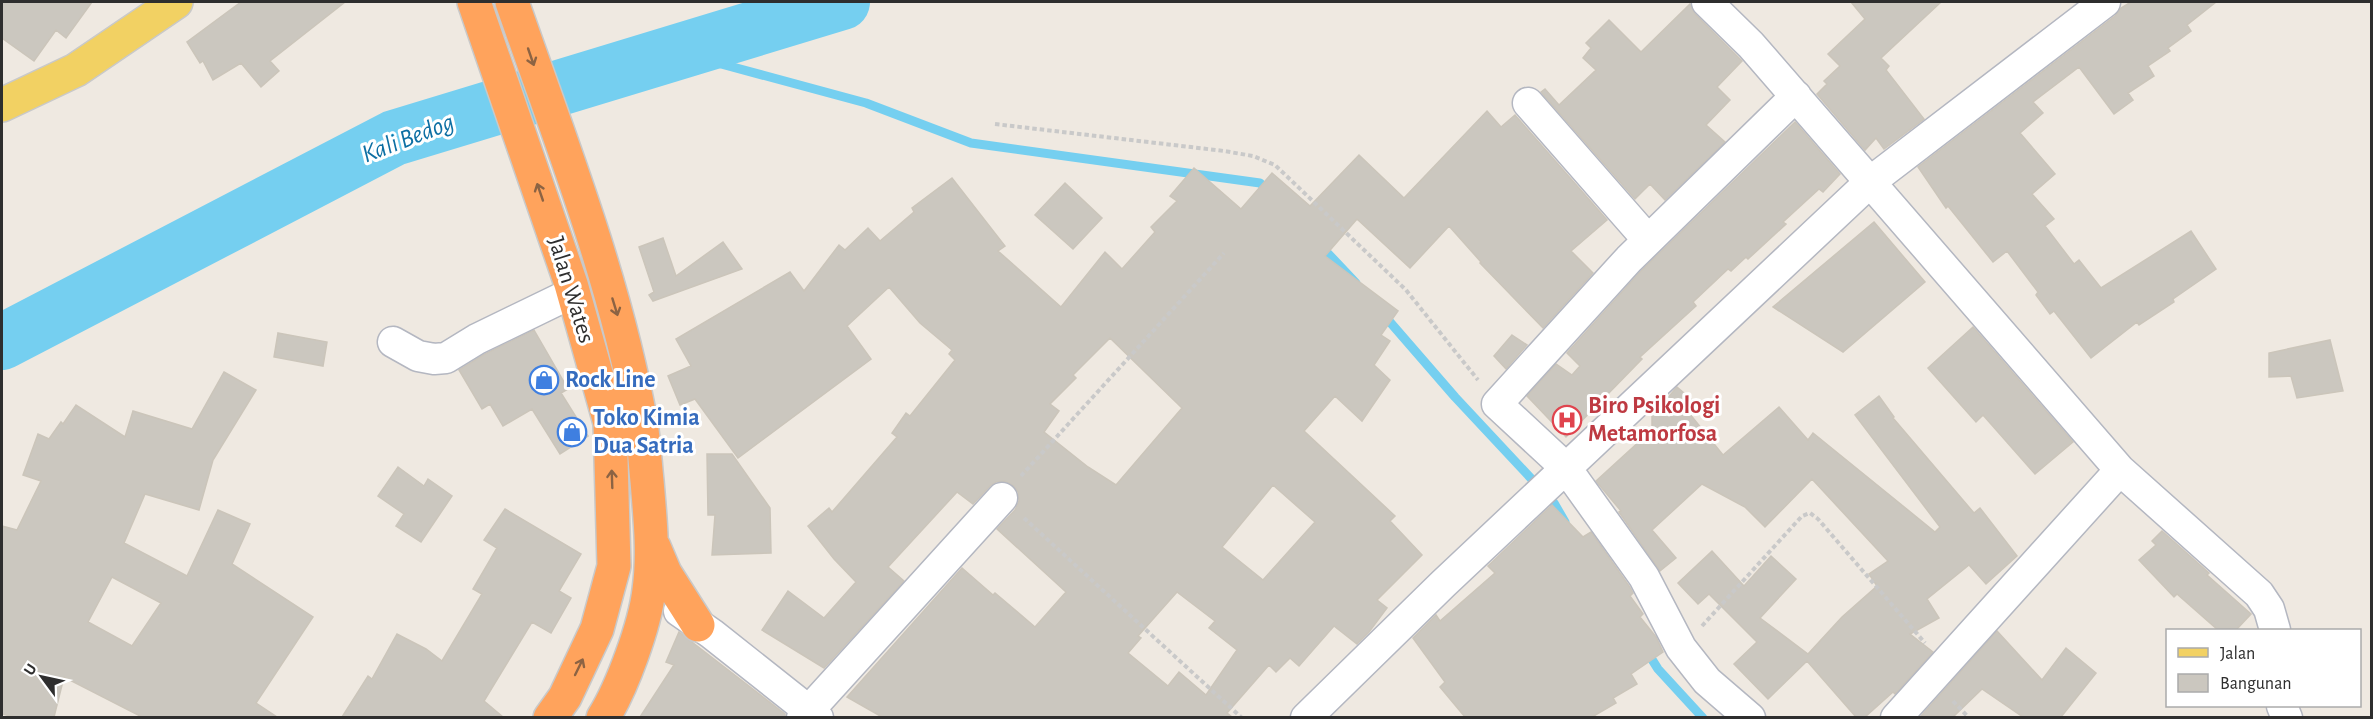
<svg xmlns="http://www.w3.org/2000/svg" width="2373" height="719" font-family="'Alegreya Sans',sans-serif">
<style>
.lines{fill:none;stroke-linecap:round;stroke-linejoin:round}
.stream{stroke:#75cff0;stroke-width:9}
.river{stroke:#75cff0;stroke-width:56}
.building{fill:#cbc7bf;stroke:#cbc5ba;stroke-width:1.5;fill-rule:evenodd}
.minor-casing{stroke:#b4b7c1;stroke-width:33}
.major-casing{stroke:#c9c9c9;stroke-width:36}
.highway-casing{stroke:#c9c9c9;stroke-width:36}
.path{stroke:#c9c9c9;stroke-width:4;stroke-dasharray:4.5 3;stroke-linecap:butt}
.minor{stroke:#fff;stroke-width:30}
.major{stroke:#f2d163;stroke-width:33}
.highway{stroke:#ffa35c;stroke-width:33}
.oneway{stroke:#8c6343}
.labels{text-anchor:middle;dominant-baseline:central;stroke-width:6;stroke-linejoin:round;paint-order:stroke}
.street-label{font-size:24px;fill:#2e2e2e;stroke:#fff}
.shop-label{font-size:24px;font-weight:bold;fill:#366cbe;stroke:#fff;text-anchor:start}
.health-label{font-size:24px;font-weight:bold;fill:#be3a42;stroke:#fff;text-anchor:start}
.water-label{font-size:26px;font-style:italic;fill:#0d6fa3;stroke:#fff}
</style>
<rect width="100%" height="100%" fill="#efe9e1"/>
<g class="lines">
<path class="stream" d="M 677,52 L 866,103 L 971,143 L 1260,183 L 1269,192
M 1320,245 L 1356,283
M 1383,314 L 1455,397 L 1554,503 L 1565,522
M 1646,650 L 1658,669 L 1703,718"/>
<path class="river" d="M 2,342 L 394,138 L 842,2"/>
</g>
<path class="building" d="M 2,2 L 92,2 L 66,38 L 56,30 L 34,61 L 2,38 Z
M 241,2 L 345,2 L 270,61 L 279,71 L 261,87 L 241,63 L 213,80 L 203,61 L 200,63 L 187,42 Z
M 1851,2 L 1941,2 L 1881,58 L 1889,66 L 1886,70 L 1924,119 L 1884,149 L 1876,138 L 1865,150 L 1817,94 L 1827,84 L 1824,81 L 1840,66 L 1828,54 L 1865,19 Z
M 2131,2 L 2216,2 L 2187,25 L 2191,31 L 2168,48 L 2170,51 L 2148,66 L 2154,76 L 2128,93 L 2133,100 L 2114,114 L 2079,67 L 2033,102 L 2043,113 L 2020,133 L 2055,174 L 2032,194 L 2054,219 L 2045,226 L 2074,264 L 2079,260 L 2101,288 L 2191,231 L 2216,269 L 2173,299 L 2174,302 L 2139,325 L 2137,322 L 2091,358 L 2054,311 L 2050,314 L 2036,295 L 2038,292 L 2007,251 L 1993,262 L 1948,206 L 1946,208 L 1918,167 L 2115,16 L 2121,8 Z
M 1690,4 L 1695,14 L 1742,61 L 1717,87 L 1730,100 L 1706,125 L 1725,142 L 1665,200 L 1650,184 L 1635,199 L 1541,92 L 1545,89 L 1559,105 L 1596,70 L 1583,58 L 1591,48 L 1586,43 L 1609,20 L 1641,52 Z
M 1487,111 L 1501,127 L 1515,115 L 1607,220 L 1571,251 L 1593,273 L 1543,328 L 1480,263 L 1481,262 L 1449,226 L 1410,268 L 1357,219 L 1325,256 L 1398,311 L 1381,335 L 1390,341 L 1374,365 L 1390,380 L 1362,421 L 1335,396 L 1304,431 L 1395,516 L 1390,521 L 1422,555 L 1377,600 L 1387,608 L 1369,632 L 1357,644 L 1334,626 L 1299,666 L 1290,658 L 1276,672 L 1269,665 L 1227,713 L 1232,717 L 882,717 L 847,697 L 962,568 L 993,595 L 995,593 L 1035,627 L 1066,592 L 997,529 L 1015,510 L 1019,501 L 1018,492 L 1014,486 L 1005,481 L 996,482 L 990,486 L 973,504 L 957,492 L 888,567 L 904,581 L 824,668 L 762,630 L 788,591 L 824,618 L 856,582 L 834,559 L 808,526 L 829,508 L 832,512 L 897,437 L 892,433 L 906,413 L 910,416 L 955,360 L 949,354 L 952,350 L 920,323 L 889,287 L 847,326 L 871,359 L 738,458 L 695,399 L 680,405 L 668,376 L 691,366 L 676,339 L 790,272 L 804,291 L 839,245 L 845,250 L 868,228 L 880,241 L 914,212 L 912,208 L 952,178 L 1005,246 L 998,251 L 1061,307 L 1105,252 L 1122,269 L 1155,232 L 1151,227 L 1177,201 L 1170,196 L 1194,168 L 1241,209 L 1272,173 L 1310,206 L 1359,155 L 1404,198 ZM 1110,338 L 1182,408 L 1116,485 L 1088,467 L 1044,432 L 1059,411 L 1050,404 L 1076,378 L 1073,375 ZM 1273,485 L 1315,522 L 1263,580 L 1222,547 ZM 1177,592 L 1215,621 L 1209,628 L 1237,650 L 1206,695 L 1179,672 L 1168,686 L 1128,653 L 1141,638 L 1138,636 Z
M 1795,122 L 1840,174 L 1823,192 L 1819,189 L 1783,222 L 1786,224 L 1748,259 L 1746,257 L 1731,271 L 1728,269 L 1693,302 L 1696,306 L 1640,357 L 1642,359 L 1566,437 L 1527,396 L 1556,364 L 1572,375 L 1580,366 L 1567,353 L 1641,271 Z
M 1065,183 L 1102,218 L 1073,249 L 1035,215 Z
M 1874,222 L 1925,282 L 1843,352 L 1773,307 Z
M 663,238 L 676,276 L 723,242 L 742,269 L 653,301 L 649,295 L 654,292 L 639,247 Z
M 1973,327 L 2073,442 L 2035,474 L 1983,415 L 1976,422 L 1928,368 Z
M 534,330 L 568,389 L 561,393 L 588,436 L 560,454 L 532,409 L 503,426 L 490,404 L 482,409 L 459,370 L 485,354 Z
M 278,333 L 327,342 L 323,366 L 274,357 Z
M 1512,335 L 1527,345 L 1506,369 L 1494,356 Z
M 2330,340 L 2343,391 L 2297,398 L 2291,376 L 2269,377 L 2269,353 Z
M 224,372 L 256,390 L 213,460 L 199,510 L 145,494 L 124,543 L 187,576 L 218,510 L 250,524 L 232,564 L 313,617 L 256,703 L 277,717 L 142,717 L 64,677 L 54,717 L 14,717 L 2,714 L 2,526 L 17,530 L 41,481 L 23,475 L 38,434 L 49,439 L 61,422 L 63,424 L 76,405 L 125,437 L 133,411 L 192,429 ZM 112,577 L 161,603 L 132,646 L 88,622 Z
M 1677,387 L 1697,404 L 1689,413 L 1723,455 L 1779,407 L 1808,440 L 1813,433 L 1935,532 L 1940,527 L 1855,415 L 1879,396 L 1894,417 L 1893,418 L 1974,513 L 1980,508 L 2017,556 L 1986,584 L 1969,565 L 1927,599 L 1939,618 L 1910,634 L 1933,652 L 1895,694 L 1893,692 L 1865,717 L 1856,717 L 1807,661 L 1768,699 L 1734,664 L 1757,642 L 1709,594 L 1698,604 L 1678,583 L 1712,551 L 1744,586 L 1771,556 L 1796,579 L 1760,618 L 1808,654 L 1842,617 L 1877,586 L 1869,574 L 1888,561 L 1812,479 L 1765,527 L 1745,507 L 1702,484 L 1652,530 L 1676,558 L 1660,571 L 1619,512 L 1621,511 L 1596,481 L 1654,428 L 1652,426 L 1652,416 Z
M 707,454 L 732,454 L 770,508 L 771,553 L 712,555 L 715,515 L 708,515 Z
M 398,467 L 424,486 L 428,479 L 452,496 L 421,542 L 396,526 L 404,514 L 378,496 Z
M 1552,505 L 1583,537 L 1591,532 L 1629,586 L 1633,593 L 1630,596 L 1643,614 L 1640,617 L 1656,637 L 1663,652 L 1631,674 L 1637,684 L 1613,698 L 1616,703 L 1592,717 L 1465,717 L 1440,687 L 1445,682 L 1413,638 L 1436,615 L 1440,621 L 1495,573 L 1488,566 Z
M 505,509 L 581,554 L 559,591 L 571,598 L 551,633 L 532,622 L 484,701 L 503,717 L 342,717 L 368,676 L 372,679 L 397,634 L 426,649 L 442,661 L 482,594 L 473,589 L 497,548 L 484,540 Z
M 2162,531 L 2209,573 L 2207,575 L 2251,614 L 2236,630 L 2218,630 L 2177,594 L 2174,597 L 2139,560 L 2156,545 L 2152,541 Z
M 1997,631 L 2042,680 L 2066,648 L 2096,673 L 2061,717 L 2023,717 L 1982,689 L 1953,717 L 1921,716 Z
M 679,632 L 785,714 L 785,717 L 640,717 L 674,665 L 666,662 Z"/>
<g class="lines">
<g class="minor-casing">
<path id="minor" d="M 1707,2 L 1751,45 L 2120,470 L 2259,594 L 2269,609 L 2275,630
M 1528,103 L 1648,240
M 393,342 L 418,356 L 434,359 L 446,358 L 477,339 L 574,292
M 679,611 L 712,634 L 818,718
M 2282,706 L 2287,718
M 802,718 L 1002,498
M 1306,718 L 1443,584 L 1870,182 L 2105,2
M 1750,718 L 1707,681 L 1681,648 L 1644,577 L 1566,468 L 1497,404 L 1629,259 L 1796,96
M 1896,718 L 2120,470"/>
</g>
<g class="major-casing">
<path id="major" d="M 2,105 L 76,70 L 176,2"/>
</g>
<g class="highway-casing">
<path id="highway" d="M 474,2 L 571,284 L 610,423 L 614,566 L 597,629 L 565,697 L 550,718
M 512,2 C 560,140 615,278 641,423 C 644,442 645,462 647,481 C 650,517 654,554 649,590 C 645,625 622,688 603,718
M 654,547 L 665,573 L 698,625"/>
</g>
<path class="path" d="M 995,124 L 1224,151 L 1253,156 L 1275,165 L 1406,290 L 1478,380
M 1021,476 L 1224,253
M 1024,518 L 1242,718
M 1702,626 L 1802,516 L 1810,513 L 1818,519 L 1925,643
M 1953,701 L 1969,718"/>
<use href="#minor" class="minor"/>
<use href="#major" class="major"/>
<use href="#highway" class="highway"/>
</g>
<defs><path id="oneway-shaft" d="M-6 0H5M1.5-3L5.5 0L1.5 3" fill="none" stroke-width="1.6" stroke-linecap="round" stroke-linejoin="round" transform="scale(1.5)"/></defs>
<g class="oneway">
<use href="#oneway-shaft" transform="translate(531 57) rotate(71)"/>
<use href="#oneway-shaft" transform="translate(540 192) rotate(-109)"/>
<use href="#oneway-shaft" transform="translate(615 307) rotate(73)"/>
<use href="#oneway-shaft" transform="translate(612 479) rotate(-92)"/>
<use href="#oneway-shaft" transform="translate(579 667) rotate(-64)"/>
</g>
<defs>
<g id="shop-ring" transform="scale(1.5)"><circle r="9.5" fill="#fff" stroke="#3f7fe0" stroke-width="1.5"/><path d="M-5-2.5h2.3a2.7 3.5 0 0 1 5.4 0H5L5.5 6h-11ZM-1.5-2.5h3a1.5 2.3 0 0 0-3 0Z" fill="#3f7fe0"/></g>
<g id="hospital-ring" transform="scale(1.5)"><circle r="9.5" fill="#fff" stroke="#e0444e" stroke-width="1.5"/><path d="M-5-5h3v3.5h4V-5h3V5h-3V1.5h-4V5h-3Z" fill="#e0444e"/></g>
</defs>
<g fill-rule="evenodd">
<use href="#shop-ring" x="544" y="380"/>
<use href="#hospital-ring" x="1567" y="420"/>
<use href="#shop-ring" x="572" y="432"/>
</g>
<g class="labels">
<g class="street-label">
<text transform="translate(571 290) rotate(73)">Jalan Wates</text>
</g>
<g class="shop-label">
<text x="565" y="380">Rock Line</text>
<text x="593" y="418">Toko Kimia<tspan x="593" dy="28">Dua Satria</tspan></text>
</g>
<g class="health-label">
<text x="1588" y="406">Biro Psikologi<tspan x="1588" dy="28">Metamorfosa</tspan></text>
</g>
<g class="water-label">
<text transform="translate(408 138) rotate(-21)">Kali Bedog</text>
</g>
</g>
<rect width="2373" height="719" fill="none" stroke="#2e2e2e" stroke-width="6"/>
<rect x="2166" y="629" width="195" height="78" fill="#ffffff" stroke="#ababab" stroke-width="1.5"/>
<rect x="2178" y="648" width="30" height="9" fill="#f2d163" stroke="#ababab" stroke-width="1.5"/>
<text x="2220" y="659" font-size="18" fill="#2e2e2e">Jalan</text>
<rect x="2178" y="674" width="30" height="18" fill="#cbc7bf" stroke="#ababab" stroke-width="1.5"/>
<text x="2220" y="689" font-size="18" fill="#2e2e2e">Bangunan</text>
<g transform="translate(42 677) rotate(303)" stroke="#ffffff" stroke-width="4.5" paint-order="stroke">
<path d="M0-4.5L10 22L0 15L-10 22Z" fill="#2e2e2e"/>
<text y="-9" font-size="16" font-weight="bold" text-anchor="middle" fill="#2e2e2e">U</text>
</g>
</svg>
